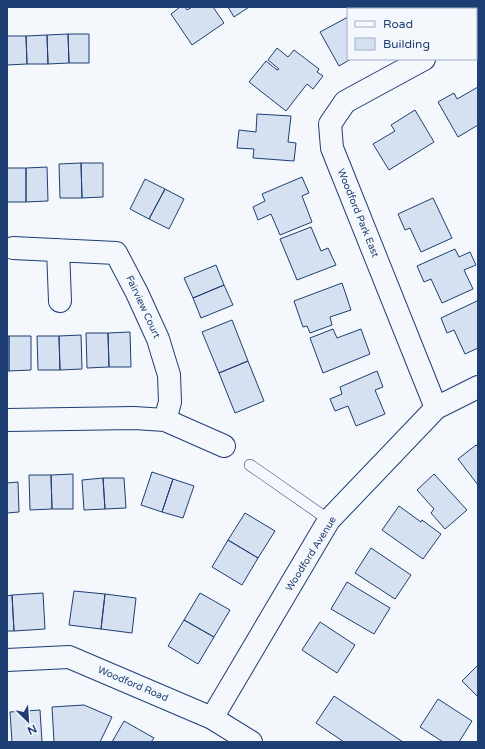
<svg xmlns="http://www.w3.org/2000/svg" width="485" height="749" font-family="'Varela Round',sans-serif">
<style>
.building{fill:#d5e0f0;stroke:#1d3f73}
.lines{fill:none;stroke-linecap:round;stroke-linejoin:round}
.service-casing{stroke:#1d3f73;stroke-width:12}
.minor-casing{stroke:#1d3f73;stroke-width:24}
.service{stroke:#f4f7fb;stroke-width:11}
.minor{stroke:#f4f7fb;stroke-width:22}
.labels{text-anchor:middle;dominant-baseline:central;stroke-width:3;stroke-linejoin:round;paint-order:stroke}
.street-label{font-size:10px;fill:#1d3f73;stroke:#f4f7fb}
</style>
<rect width="100%" height="100%" fill="#f4f7fb"/>
<path class="building" d="M 180,7 L 185,7 L 187,10 L 192,7 L 213,7 L 224,23 L 192,45 L 171,14 Z
M 228,7 L 249,7 L 234,17 Z
M 369,7 L 409,7 L 411,9 L 366,9 Z
M 436,7 L 452,7 L 447,9 L 437,9 Z
M 348,17 L 348,59 L 351,59 L 339,66 L 320,32 Z
M 68,34 L 69,63 L 48,64 L 47,35 Z
M 68,34 L 89,34 L 89,63 L 69,63 Z
M 47,35 L 48,64 L 27,64 L 26,36 Z
M 7,36 L 26,36 L 27,64 L 7,65 Z
M 277,48 L 288,57 L 294,50 L 319,69 L 317,72 L 323,76 L 313,89 L 307,84 L 286,111 L 249,82 L 266,61 L 277,70 L 279,69 L 268,60 Z
M 478,87 L 478,125 L 458,137 L 438,102 L 454,93 L 457,99 Z
M 415,110 L 434,142 L 389,170 L 373,144 L 395,131 L 391,125 Z
M 257,114 L 291,116 L 288,142 L 296,143 L 294,161 L 253,158 L 254,149 L 237,148 L 239,130 L 256,132 Z
M 81,163 L 82,198 L 60,198 L 59,164 Z
M 81,163 L 103,163 L 103,197 L 82,198 Z
M 47,167 L 48,201 L 26,202 L 26,168 Z
M 7,168 L 26,168 L 26,202 L 7,202 Z
M 302,177 L 309,193 L 302,196 L 312,222 L 280,235 L 271,214 L 258,220 L 253,207 L 265,201 L 262,194 Z
M 145,179 L 165,189 L 149,219 L 130,209 Z
M 165,189 L 184,199 L 169,229 L 149,219 Z
M 433,198 L 452,238 L 421,252 L 410,228 L 405,230 L 398,214 Z
M 311,227 L 321,251 L 328,248 L 336,265 L 297,280 L 280,239 Z
M 455,249 L 459,257 L 470,252 L 476,265 L 464,270 L 473,289 L 442,303 L 431,279 L 424,282 L 417,266 Z
M 216,265 L 224,285 L 193,298 L 184,278 Z
M 342,283 L 351,310 L 330,317 L 332,325 L 310,333 L 307,326 L 303,327 L 294,301 Z
M 224,285 L 233,305 L 201,318 L 193,298 Z
M 477,301 L 478,303 L 478,348 L 465,354 L 454,330 L 447,333 L 441,318 Z
M 232,320 L 248,361 L 219,373 L 202,332 Z
M 333,329 L 337,338 L 361,329 L 370,354 L 323,373 L 310,338 Z
M 130,332 L 131,367 L 109,367 L 108,333 Z
M 86,333 L 108,333 L 109,367 L 87,368 Z
M 81,335 L 82,369 L 60,370 L 59,336 Z
M 7,336 L 9,336 L 9,371 L 7,371 Z
M 9,336 L 31,336 L 31,370 L 9,371 Z
M 37,336 L 59,336 L 60,370 L 38,370 Z
M 248,361 L 264,401 L 235,413 L 219,373 Z
M 377,371 L 383,387 L 375,390 L 385,414 L 356,426 L 348,406 L 335,411 L 330,399 L 342,394 L 340,387 Z
M 476,445 L 478,447 L 478,485 L 458,459 Z
M 152,472 L 173,479 L 162,512 L 141,505 Z
M 73,474 L 73,509 L 52,509 L 51,475 Z
M 434,474 L 467,510 L 445,529 L 431,513 L 434,509 L 417,490 Z
M 29,475 L 51,475 L 52,509 L 30,510 Z
M 103,478 L 105,509 L 84,510 L 82,480 Z
M 103,478 L 124,478 L 126,508 L 105,509 Z
M 173,479 L 194,486 L 183,518 L 162,512 Z
M 18,482 L 19,512 L 7,513 L 7,483 Z
M 399,506 L 421,522 L 422,520 L 441,534 L 423,559 L 382,530 Z
M 245,513 L 275,531 L 258,558 L 228,540 Z
M 228,540 L 258,558 L 242,585 L 212,567 Z
M 371,548 L 411,575 L 395,599 L 355,573 Z
M 347,582 L 390,608 L 374,634 L 331,609 Z
M 74,591 L 105,594 L 101,629 L 69,625 Z
M 43,593 L 45,629 L 14,631 L 12,595 Z
M 200,593 L 230,610 L 214,637 L 184,620 Z
M 105,594 L 136,598 L 132,633 L 101,629 Z
M 12,595 L 14,631 L 7,631 L 7,596 Z
M 184,620 L 214,637 L 198,664 L 168,646 Z
M 320,622 L 355,645 L 337,673 L 302,650 Z
M 478,665 L 478,697 L 462,681 Z
M 334,696 L 403,742 L 344,742 L 316,723 Z
M 438,699 L 472,721 L 459,742 L 443,742 L 420,727 Z
M 84,705 L 112,717 L 100,742 L 54,742 L 52,707 Z
M 40,710 L 42,742 L 12,742 L 10,712 Z
M 124,721 L 154,738 L 151,742 L 112,742 Z"/>
<g class="lines">
<g class="service-casing">
<path id="service" d="M 250,465 L 329,520"/>
</g>
<g class="minor-casing">
<path id="minor" d="M 476,31 L 478,30
M 424,59 L 345,102 L 330,124 L 332,148 L 436,408
M 13,248 L 116,253 L 137,293 L 158,339 L 169,375 L 170,402 L 165,420
M 58,250 L 60,301
M 7,420 L 134,418 L 165,420 L 224,446
M 7,660 L 69,657 L 212,718 L 251,742
M 212,718 L 329,520 L 436,408 L 478,387"/>
</g>
<use href="#service" class="service"/>
<use href="#minor" class="minor"/>
</g>
<g class="labels">
<g class="street-label">
<text transform="translate(358 213) rotate(68)">Woodford Park East</text>
<text transform="translate(143 307) rotate(65)">Fairview Court</text>
<text transform="translate(311 554) rotate(-58)">Woodford Avenue</text>
<text transform="translate(133 684) rotate(23)">Woodford Road</text>
</g>
</g>
<rect width="485" height="749" fill="none" stroke="#1d3f73" stroke-width="16"/>
<rect x="347" y="8" width="130" height="52" fill="#f4f7fb" stroke="#9eadc5"/>
<rect x="355" y="21" width="20" height="6" fill="#f4f7fb" stroke="#9eadc5"/>
<text x="383" y="28" font-size="12" fill="#1d3f73">Road</text>
<rect x="355" y="38" width="20" height="12" fill="#d5e0f0" stroke="#9eadc5"/>
<text x="383" y="48" font-size="12" fill="#1d3f73">Building</text>
<g transform="translate(28 721) rotate(155)" stroke="#f4f7fb" stroke-width="3" paint-order="stroke">
<path d="M0-3L7 15L0 10L-7 15Z" fill="#1d3f73"/>
<text y="-6" font-size="11" font-weight="bold" text-anchor="middle" fill="#1d3f73">N</text>
</g>
</svg>
